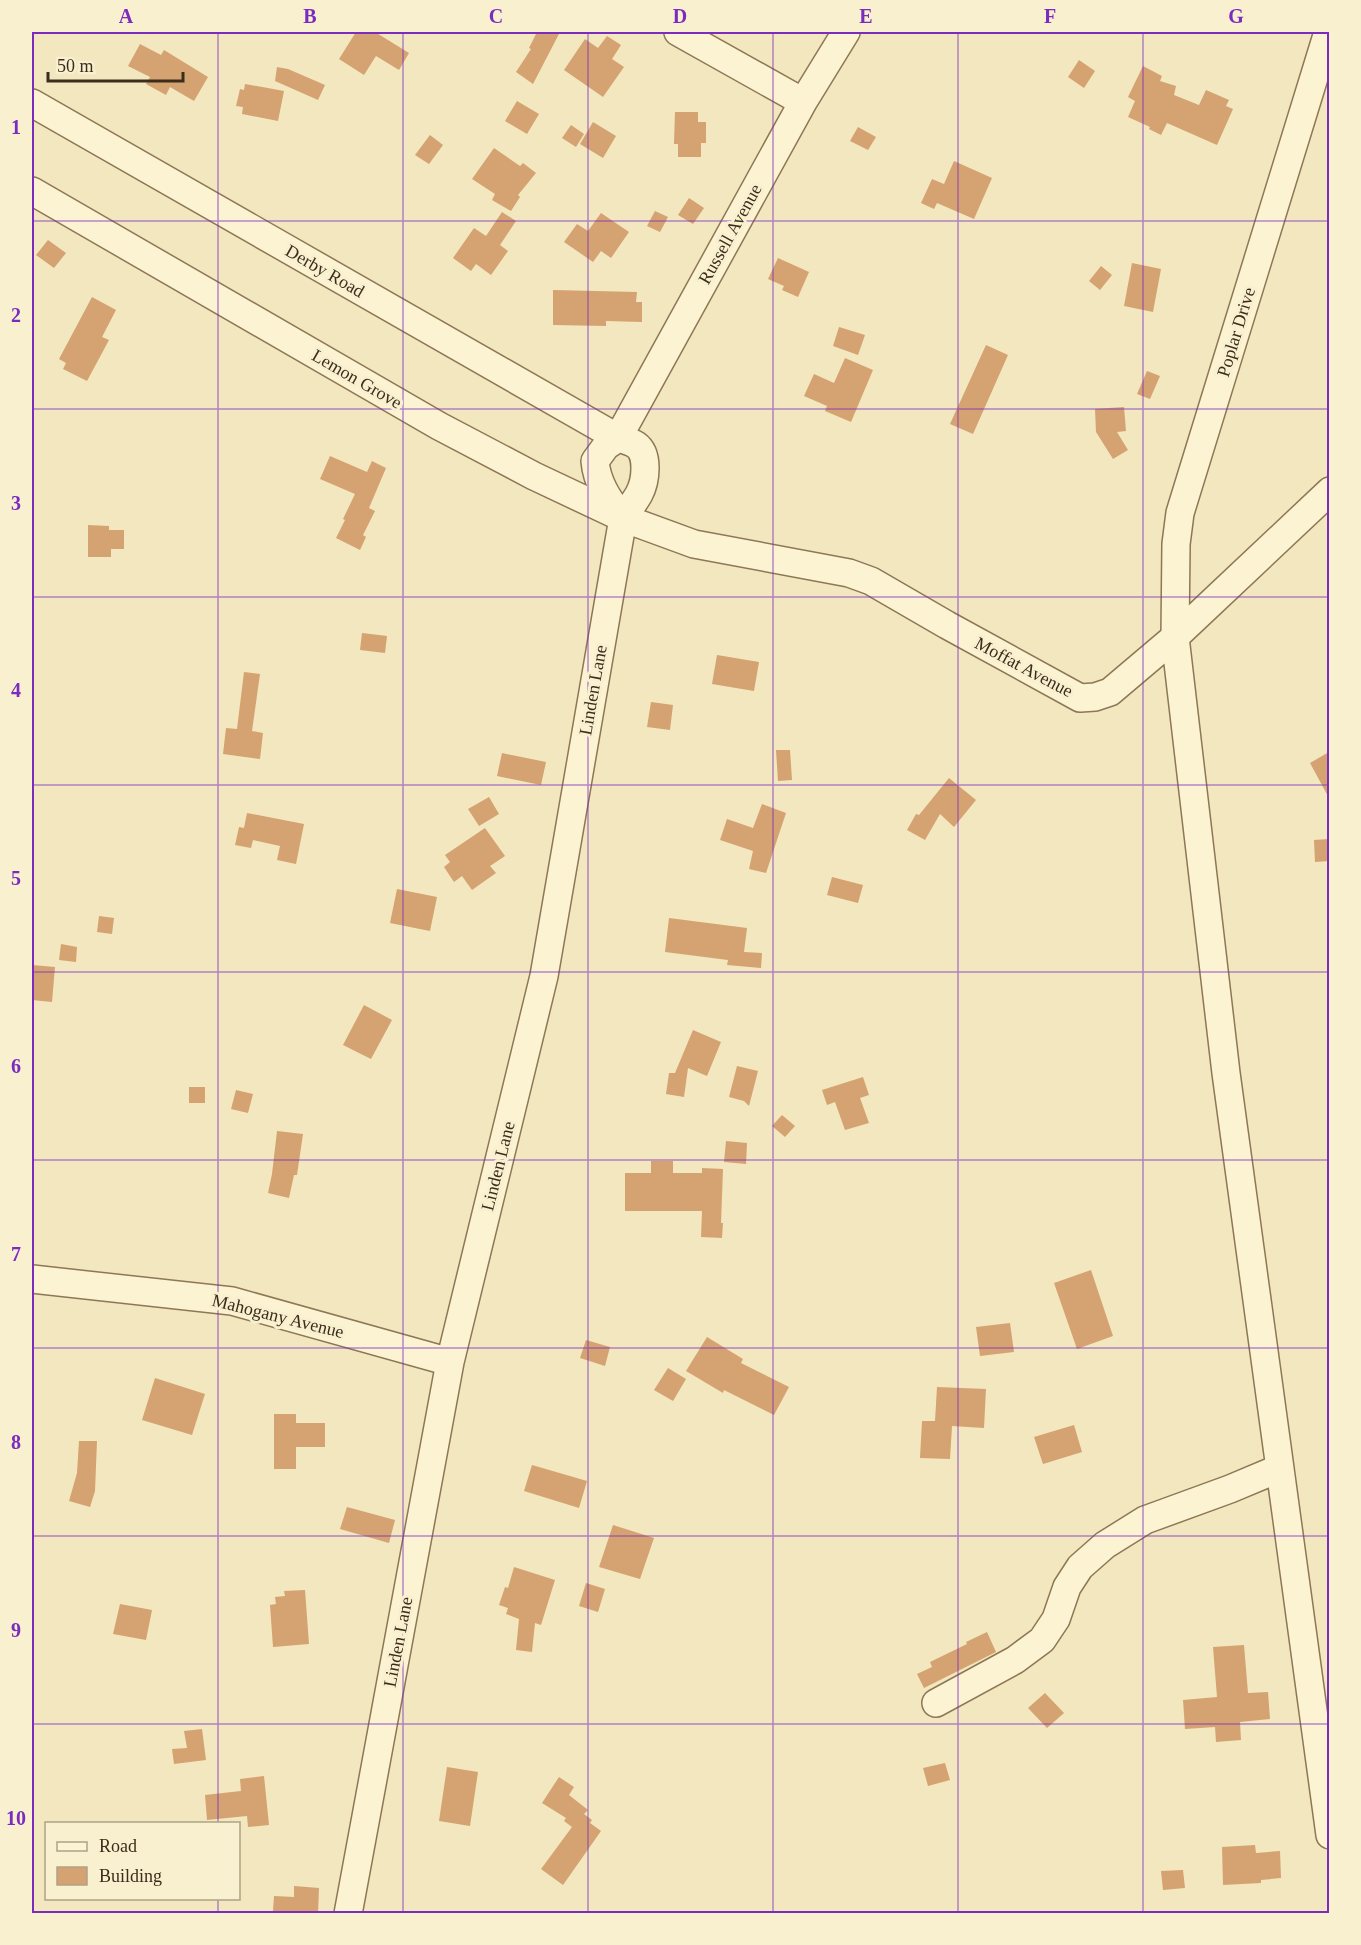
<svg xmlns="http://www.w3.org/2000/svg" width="1361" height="1945" font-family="'Times New Roman',serif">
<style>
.building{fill:#d5a271}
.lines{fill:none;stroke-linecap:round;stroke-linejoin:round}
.minor-casing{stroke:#8d7755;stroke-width:30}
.minor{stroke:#fcf3d3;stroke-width:27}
.grid{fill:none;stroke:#7b2cbf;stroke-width:1.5;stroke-opacity:0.55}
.labels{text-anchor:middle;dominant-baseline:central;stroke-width:6;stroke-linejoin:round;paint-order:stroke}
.street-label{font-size:18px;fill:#3b2d1b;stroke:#f9f0d0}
.neatline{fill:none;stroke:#7b2cbf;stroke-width:2}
.grid-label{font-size:20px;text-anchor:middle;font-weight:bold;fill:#7b2cbf}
</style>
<rect width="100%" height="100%" fill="#f2e7bf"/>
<path class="building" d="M 356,32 L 375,32 L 409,53 L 399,70 L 376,56 L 364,75 L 339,59 Z
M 537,32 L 560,32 L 533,84 L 516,72 L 531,49 L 529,48 Z
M 607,36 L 621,45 L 612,59 L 624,67 L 603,97 L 564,70 L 585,39 L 598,48 Z
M 140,44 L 161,55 L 164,50 L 208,77 L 194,101 L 170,87 L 166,95 L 146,84 L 150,77 L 128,66 Z
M 1079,60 L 1095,71 L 1084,88 L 1068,77 Z
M 1143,66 L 1162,76 L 1160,81 L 1176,86 L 1174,95 L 1199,105 L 1206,90 L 1229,100 L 1226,106 L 1233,109 L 1217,145 L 1167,123 L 1161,135 L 1149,129 L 1150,127 L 1128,117 L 1135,101 L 1128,97 Z
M 277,67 L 288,69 L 325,85 L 318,100 L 275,81 Z
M 245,84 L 284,91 L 278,121 L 242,114 L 243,107 L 236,106 L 240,89 L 244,90 Z
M 517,101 L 539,114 L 527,134 L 505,121 Z
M 675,112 L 698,112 L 698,122 L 706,122 L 706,143 L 701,143 L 701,157 L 678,157 L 678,144 L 674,144 Z
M 593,122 L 616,136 L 603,158 L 580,144 Z
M 571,125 L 584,134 L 576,147 L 562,138 Z
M 858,127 L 876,137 L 868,150 L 850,141 Z
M 430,135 L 443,145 L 429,164 L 415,155 Z
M 494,148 L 520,166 L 523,163 L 536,173 L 518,195 L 520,197 L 511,211 L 492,200 L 495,194 L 472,179 Z
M 954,161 L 992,178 L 974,219 L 937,203 L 934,209 L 921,203 L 932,179 L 944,184 Z
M 689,198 L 704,208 L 693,224 L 678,215 Z
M 655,211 L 668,217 L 660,232 L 647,226 Z
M 502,212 L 516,221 L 500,245 L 508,251 L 491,275 L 476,264 L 471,271 L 453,258 L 474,228 L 486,236 Z
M 601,213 L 629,232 L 611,258 L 601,251 L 593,262 L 564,242 L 577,224 L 588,231 Z
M 48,240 L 66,253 L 54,268 L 36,255 Z
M 778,258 L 809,272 L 798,297 L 782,290 L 784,286 L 768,279 Z
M 1132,263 L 1161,269 L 1153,312 L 1124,306 Z
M 1101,266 L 1112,275 L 1100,290 L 1089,281 Z
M 553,290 L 637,292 L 636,302 L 642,302 L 642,322 L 606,321 L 606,326 L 553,325 Z
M 92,297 L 116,310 L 102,337 L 109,340 L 87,381 L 63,369 L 66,363 L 59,359 Z
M 839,327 L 865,335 L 858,355 L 833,346 Z
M 986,345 L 1008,355 L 973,434 L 950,424 Z
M 845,358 L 873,370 L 851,422 L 825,411 L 827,406 L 804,396 L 814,374 L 834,383 Z
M 1147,371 L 1160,376 L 1150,399 L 1137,394 Z
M 1124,407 L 1126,431 L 1117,432 L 1128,450 L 1113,459 L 1096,432 L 1095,409 Z
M 330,456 L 367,472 L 372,461 L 386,468 L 369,508 L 375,511 L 363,535 L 366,537 L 360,550 L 336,538 L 345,520 L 343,519 L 355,494 L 320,479 Z
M 88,525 L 109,526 L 109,530 L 124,530 L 124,549 L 111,549 L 111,557 L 88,557 Z
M 362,633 L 387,636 L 385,653 L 360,650 Z
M 717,655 L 759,662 L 754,691 L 712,684 Z
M 244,672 L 260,674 L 252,731 L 263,733 L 260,759 L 223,754 L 226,728 L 237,729 Z
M 651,702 L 673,705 L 670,730 L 647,727 Z
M 776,750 L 790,750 L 792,780 L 778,781 Z
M 1329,752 L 1329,798 L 1310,763 Z
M 502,753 L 546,762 L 541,785 L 497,776 Z
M 949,778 L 976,800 L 954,827 L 940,814 L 925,840 L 907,830 L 916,814 L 919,815 Z
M 489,797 L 499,814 L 479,826 L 468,809 Z
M 762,804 L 786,813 L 766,873 L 749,869 L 753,851 L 720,840 L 727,819 L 753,828 Z
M 247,813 L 304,824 L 296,864 L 277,860 L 280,846 L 253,840 L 251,848 L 235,845 L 239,827 L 244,828 Z
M 485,828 L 505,856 L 490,866 L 496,873 L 472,890 L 462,876 L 454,882 L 444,867 L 450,862 L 445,855 Z
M 1329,839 L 1329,861 L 1315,862 L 1314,840 Z
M 832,877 L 863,885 L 858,903 L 827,895 Z
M 397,889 L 437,897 L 430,931 L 390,923 Z
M 99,916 L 114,918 L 112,934 L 97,932 Z
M 669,918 L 747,928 L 744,952 L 762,953 L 761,968 L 727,965 L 728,960 L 665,952 Z
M 61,944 L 77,947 L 76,962 L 59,960 Z
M 32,965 L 55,967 L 52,1002 L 32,1000 Z
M 364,1005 L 392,1020 L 371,1059 L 343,1045 Z
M 693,1030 L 721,1042 L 707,1076 L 688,1068 L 684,1097 L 666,1094 L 669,1073 L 675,1073 Z
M 737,1066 L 758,1071 L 749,1106 L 744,1101 L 729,1097 Z
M 863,1077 L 869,1095 L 860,1098 L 869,1123 L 845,1130 L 835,1102 L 827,1105 L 822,1090 Z
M 189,1087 L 205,1087 L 205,1103 L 189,1103 Z
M 236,1090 L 253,1094 L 248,1113 L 231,1109 Z
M 782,1115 L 795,1126 L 785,1137 L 772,1126 Z
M 277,1131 L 303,1134 L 297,1175 L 294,1175 L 289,1198 L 268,1193 L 272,1174 Z
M 726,1141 L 747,1143 L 746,1164 L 724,1162 Z
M 651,1161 L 673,1161 L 673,1173 L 702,1173 L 702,1168 L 723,1169 L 721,1223 L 723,1223 L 722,1238 L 701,1237 L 702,1211 L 625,1211 L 625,1173 L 651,1173 Z
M 1091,1270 L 1113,1336 L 1077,1349 L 1054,1283 Z
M 1010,1323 L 1014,1352 L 980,1356 L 976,1327 Z
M 707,1337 L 743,1359 L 741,1363 L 789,1387 L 774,1415 L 724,1390 L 723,1393 L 686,1371 Z
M 586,1340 L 610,1347 L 605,1366 L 580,1358 Z
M 668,1368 L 686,1379 L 673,1401 L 654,1390 Z
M 155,1378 L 205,1394 L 192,1435 L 142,1420 Z
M 937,1387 L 986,1389 L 984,1428 L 952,1426 L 950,1459 L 920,1458 L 922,1421 L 935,1421 Z
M 274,1414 L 296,1414 L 296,1423 L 325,1423 L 325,1447 L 296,1447 L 296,1469 L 274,1469 Z
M 1074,1425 L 1082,1452 L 1043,1464 L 1034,1437 Z
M 79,1441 L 97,1441 L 95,1491 L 90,1507 L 69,1501 L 77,1473 Z
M 532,1465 L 587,1481 L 579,1508 L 524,1491 Z
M 347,1507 L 395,1520 L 389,1543 L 340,1529 Z
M 613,1525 L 654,1538 L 640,1579 L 599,1567 Z
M 514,1567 L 555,1580 L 541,1625 L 535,1623 L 532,1652 L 516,1650 L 519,1619 L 506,1614 L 508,1608 L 499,1605 L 505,1587 L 508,1588 Z
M 586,1583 L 605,1589 L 598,1612 L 579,1606 Z
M 305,1590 L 309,1644 L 273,1647 L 270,1605 L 276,1604 L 275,1597 L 285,1596 L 284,1591 Z
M 120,1604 L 152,1610 L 146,1640 L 113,1634 Z
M 987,1632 L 996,1652 L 924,1688 L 917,1674 L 932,1667 L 930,1662 L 967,1644 L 966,1642 Z
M 1244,1645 L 1248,1693 L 1268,1692 L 1270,1719 L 1240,1722 L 1241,1740 L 1216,1742 L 1215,1727 L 1185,1729 L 1183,1700 L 1217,1697 L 1213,1647 Z
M 1045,1693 L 1064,1713 L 1047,1728 L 1028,1708 Z
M 202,1729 L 206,1760 L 174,1764 L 172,1749 L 187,1748 L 184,1731 Z
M 945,1763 L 950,1780 L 928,1786 L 923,1768 Z
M 447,1767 L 478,1772 L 470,1826 L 439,1821 Z
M 264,1776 L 269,1825 L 248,1827 L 247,1816 L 207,1820 L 205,1795 L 241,1791 L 240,1779 Z
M 559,1777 L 574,1787 L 569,1795 L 588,1810 L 584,1814 L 592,1820 L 590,1823 L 601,1831 L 563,1885 L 541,1869 L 572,1827 L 564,1821 L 566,1818 L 542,1803 Z
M 1255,1845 L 1256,1853 L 1280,1851 L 1281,1878 L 1261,1880 L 1261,1883 L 1223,1885 L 1222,1847 Z
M 1183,1870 L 1185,1888 L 1163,1890 L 1161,1871 Z
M 294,1886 L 319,1888 L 318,1914 L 273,1911 L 274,1896 L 294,1897 Z"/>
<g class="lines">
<g class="minor-casing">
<path id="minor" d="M 678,32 L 803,102
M 1328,32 L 1180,513 L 1176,544 L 1175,637 L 1226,1073 L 1330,1835
M 32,103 L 618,438 C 624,440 630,441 636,445 C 649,454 646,481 639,494 C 634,503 628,510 623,518 L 544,976 L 450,1362 L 348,1914
M 32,191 L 439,426 L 534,476 L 623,518 L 694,544 L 849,573 L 871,581 L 947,625 L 1080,698 L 1095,697 L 1110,692 L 1175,637 L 1330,491
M 622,518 C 609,500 597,484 595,461 L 606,446 L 618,438 L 803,102 L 846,32
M 32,1279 L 232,1301 L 450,1362
M 936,1703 L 1015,1660 L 1042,1640 L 1056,1619 L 1067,1587 L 1080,1567 L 1105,1545 L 1145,1520 L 1230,1489 L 1280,1468"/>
</g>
<use href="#minor" class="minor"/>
</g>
<path class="grid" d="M 218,32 L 218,1824M 403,32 L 403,1914M 588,32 L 588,1914M 773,32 L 773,1914M 958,32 L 958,1914M 1143,32 L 1143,1914M 32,221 L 1330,221M 32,409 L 1330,409M 32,597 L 1330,597M 32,785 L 1330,785M 32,972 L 1330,972M 32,1160 L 1330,1160M 32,1348 L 1330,1348M 32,1536 L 1330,1536M 32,1724 L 1330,1724M 218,1898 L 218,1914"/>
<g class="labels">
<g class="street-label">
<text transform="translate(730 234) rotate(-61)">Russell Avenue</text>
<text transform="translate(325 271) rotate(30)">Derby Road</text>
<text transform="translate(1236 332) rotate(-73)">Poplar Drive</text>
<text transform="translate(357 379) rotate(30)">Lemon Grove</text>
<text transform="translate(1024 667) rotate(28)">Moffat Avenue</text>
<text transform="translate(593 690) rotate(-80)">Linden Lane</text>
<text transform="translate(498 1166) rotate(-76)">Linden Lane</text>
<text transform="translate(278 1316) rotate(14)">Mahogany Avenue</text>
<text transform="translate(398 1642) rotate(-79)">Linden Lane</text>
</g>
</g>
<rect width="1361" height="1945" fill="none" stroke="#f9f0d0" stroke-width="66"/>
<rect x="45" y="1822" width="195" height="78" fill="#f9f0d0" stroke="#ada288" stroke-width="1.5"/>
<rect x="57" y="1842" width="30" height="9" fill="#fcf3d3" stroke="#ada288" stroke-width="1.5"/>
<text x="99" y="1852" font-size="18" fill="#3b2d1b">Road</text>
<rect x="57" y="1867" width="30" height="18" fill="#d5a271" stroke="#ada288" stroke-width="1.5"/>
<text x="99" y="1882" font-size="18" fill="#3b2d1b">Building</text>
<path d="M48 72v9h135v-9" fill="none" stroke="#3b2d1b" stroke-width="3"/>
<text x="57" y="72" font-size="18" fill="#3b2d1b" stroke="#f9f0d0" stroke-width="4.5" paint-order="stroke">50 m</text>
<rect x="33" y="33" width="1295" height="1879" class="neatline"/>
<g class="grid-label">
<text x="126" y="23">A</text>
<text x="310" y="23">B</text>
<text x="496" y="23">C</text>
<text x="680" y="23">D</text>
<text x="866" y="23">E</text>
<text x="1050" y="23">F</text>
<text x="1236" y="23">G</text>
<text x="16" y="134">1</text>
<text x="16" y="322">2</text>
<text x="16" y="510">3</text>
<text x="16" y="697">4</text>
<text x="16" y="885">5</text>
<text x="16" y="1073">6</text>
<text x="16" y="1261">7</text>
<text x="16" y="1449">8</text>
<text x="16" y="1637">9</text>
<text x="16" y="1825">10</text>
</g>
</svg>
